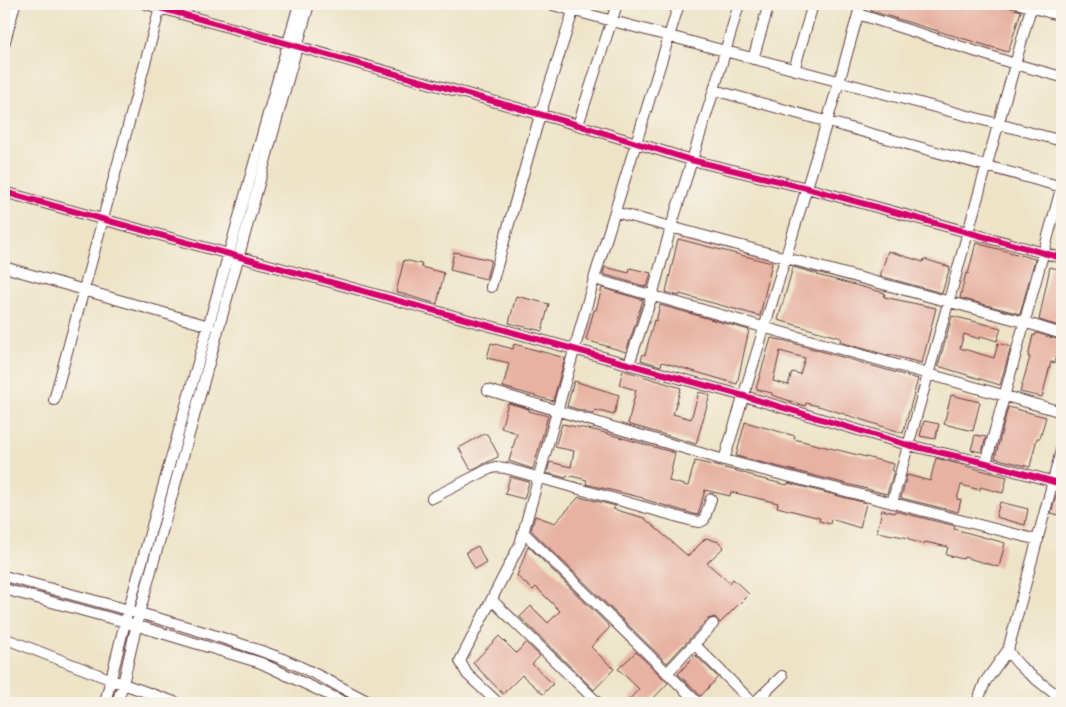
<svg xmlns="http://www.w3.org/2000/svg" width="1066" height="707" font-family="'Comic Neue',sans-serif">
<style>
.building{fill:#e7b2a3;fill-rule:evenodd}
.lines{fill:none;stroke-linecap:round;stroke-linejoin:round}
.minor-casing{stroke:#623d42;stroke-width:12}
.minor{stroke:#fff;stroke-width:10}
.cycleway-casing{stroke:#f7f3e8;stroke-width:9}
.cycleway{stroke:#d6006c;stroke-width:6}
</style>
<rect width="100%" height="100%" fill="#f7f3e8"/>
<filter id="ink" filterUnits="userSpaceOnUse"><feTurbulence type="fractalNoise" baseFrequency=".02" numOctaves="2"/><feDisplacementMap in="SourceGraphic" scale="10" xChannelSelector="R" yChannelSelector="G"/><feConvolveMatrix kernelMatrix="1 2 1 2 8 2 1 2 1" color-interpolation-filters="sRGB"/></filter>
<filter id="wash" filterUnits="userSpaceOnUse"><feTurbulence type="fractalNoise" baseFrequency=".0096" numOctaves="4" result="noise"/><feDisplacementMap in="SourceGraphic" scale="20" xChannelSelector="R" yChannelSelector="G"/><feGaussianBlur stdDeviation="1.12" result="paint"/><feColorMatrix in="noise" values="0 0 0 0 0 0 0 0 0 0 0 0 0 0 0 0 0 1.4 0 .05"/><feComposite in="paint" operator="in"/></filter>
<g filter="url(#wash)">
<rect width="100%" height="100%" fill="#ede4c7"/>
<g id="blocks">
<path class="building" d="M 873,4 L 879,4 L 896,9 L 898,4 L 998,4 L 1021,11 L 1008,52 L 871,11 Z
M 678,239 L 772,263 L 760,316 L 680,294 L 679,296 L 666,292 Z
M 976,243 L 1035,259 L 1020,314 L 960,298 L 966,273 L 968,274 Z
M 888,251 L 923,262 L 924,259 L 950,267 L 942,293 L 880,276 Z
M 454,252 L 491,260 L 486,279 L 450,270 Z
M 404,260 L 422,264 L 421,267 L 444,273 L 437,304 L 396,292 Z
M 605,267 L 629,273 L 630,268 L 651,273 L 647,287 L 603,274 Z
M 793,267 L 818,274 L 817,275 L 885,293 L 884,297 L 936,308 L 922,363 L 890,355 L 890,356 L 840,342 L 841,338 L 778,320 Z
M 1050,267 L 1062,270 L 1062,327 L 1039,320 Z
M 602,288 L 643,300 L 626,352 L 586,340 L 594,310 L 596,310 Z
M 516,296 L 549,304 L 542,331 L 509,323 Z
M 660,305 L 749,330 L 737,384 L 662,362 L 661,366 L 641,360 L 643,354 L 645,355 L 654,320 L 656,321 Z
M 952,316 L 1001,328 L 997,341 L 981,336 L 980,339 L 964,334 L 960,348 L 994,358 L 998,343 L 1011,347 L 1000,385 L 938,366 Z
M 1036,333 L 1060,340 L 1055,363 L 1051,362 L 1042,397 L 1020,392 L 1030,357 L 1028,357 L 1033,335 L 1035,336 Z
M 771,338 L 786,341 L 918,379 L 903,433 L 822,407 L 806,403 L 805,406 L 772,395 L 772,393 L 756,389 ZM 780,351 L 805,358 L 800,374 L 792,372 L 788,385 L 773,381 Z
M 491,343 L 513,349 L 514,344 L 565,358 L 553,401 L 503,387 L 509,363 L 487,358 Z
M 623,370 L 681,388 L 673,414 L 691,419 L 699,392 L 710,395 L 696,444 L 628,424 L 636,390 L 619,385 Z
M 574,381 L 619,395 L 614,415 L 595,410 L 594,414 L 567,406 Z
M 951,395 L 980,402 L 973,431 L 944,424 Z
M 508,403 L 529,409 L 529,411 L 548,416 L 533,469 L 509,461 L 517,433 L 501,428 Z
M 1008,407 L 1046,417 L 1040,438 L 1037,438 L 1030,467 L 995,458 Z
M 924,421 L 939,424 L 935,439 L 920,436 Z
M 745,422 L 795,436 L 794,439 L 894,464 L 892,471 L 894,471 L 887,494 L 736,456 Z
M 562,424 L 598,431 L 675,453 L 669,481 L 688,486 L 695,461 L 737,471 L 754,476 L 754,477 L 787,485 L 788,483 L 866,503 L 860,528 L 831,519 L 830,524 L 819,521 L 820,518 L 777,507 L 778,503 L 731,492 L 730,496 L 705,490 L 698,515 L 694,514 L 643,499 L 643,498 L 586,484 L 587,480 L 567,475 L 566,478 L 547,473 L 550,462 L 571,467 L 574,451 L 555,447 Z
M 484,434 L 487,434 L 498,454 L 498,457 L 471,470 L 459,448 Z
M 975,435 L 986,437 L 982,452 L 971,450 Z
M 936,458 L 1007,477 L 1003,493 L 980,487 L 980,490 L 961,485 L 957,499 L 961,500 L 958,512 L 901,498 L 907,475 L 930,481 Z
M 510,477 L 529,482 L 524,499 L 505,494 Z
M 1058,490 L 1062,491 L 1062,516 L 1051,513 Z
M 579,497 L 616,506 L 613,509 L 644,518 L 688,556 L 706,538 L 719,542 L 724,547 L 707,563 L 730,583 L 733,579 L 749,594 L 720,623 L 715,617 L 708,619 L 667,663 L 531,530 L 535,516 L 555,523 Z
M 1000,502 L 1028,509 L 1025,525 L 996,517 Z
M 882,510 L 894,513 L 895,511 L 955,526 L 954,529 L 1005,543 L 999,567 L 964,557 L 963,559 L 946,555 L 948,547 L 925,542 L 924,544 L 909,540 L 909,538 L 877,532 Z
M 478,546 L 486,563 L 475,569 L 466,552 Z
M 528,546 L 610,627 L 591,647 L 614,669 L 594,690 L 520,617 L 531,606 L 548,623 L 560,611 L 536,587 L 533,590 L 517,576 Z
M 499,636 L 516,653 L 526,643 L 540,656 L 532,664 L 553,684 L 543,694 L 522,675 L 503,694 L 473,663 Z
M 636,652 L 668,683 L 649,703 L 626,703 L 639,689 L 618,669 Z
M 695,655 L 718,677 L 701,696 L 678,674 Z"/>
</g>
</g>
<g filter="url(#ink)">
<use href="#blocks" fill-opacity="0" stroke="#623d42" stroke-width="1"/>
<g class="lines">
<g class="minor-casing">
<path id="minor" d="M 146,4 L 578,125 L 691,160 L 807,188 L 1062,258
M 549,4 L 1062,141
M 1020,4 L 1062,16
M 858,14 L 1015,64 L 1062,77
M 4,45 L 15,4
M 753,59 L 769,4
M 794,70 L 813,4
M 714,90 L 1062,187
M 578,125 L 617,4
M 4,192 L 744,396 L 908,445 L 986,463 L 1062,484
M 615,212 L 1024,322 L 1062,334
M 4,267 L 209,326
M 594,279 L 1062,412
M 491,287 L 540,115 L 575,5
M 629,364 L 652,296 L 671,227 L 714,90 L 739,4
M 488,390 L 724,460 L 839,82 L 861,4
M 54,400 L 161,4
M 724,460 L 1038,540
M 986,463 L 1062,185
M 432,498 L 489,469 L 496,467 L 505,468 L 693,521 L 700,522 L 704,520 L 711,499
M 892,503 L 1032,4
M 523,532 L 698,703
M 4,576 C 91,600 179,622 264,652 C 302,665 336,685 371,703
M 4,589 L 125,622 L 261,663 L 346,703
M 492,600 L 598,703
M 4,638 L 112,680 L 177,703
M 694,644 L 753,703
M 1008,650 L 1062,447
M 667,673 L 713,624
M 105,703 L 125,622 L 299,4
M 117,703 L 123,684 L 139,614 L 309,4
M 498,703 L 467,674 L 460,661 L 520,544 L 594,279 L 679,4
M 754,703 L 782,676
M 977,703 L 985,682 L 1008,650 C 1020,672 1044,683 1062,700"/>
</g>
<use href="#minor" class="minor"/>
<g class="cycleway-casing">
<path id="cycleway" d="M 146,4 L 578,125 L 691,160 L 807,188 L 1062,258
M 4,192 L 744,396 L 908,445 L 986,463 L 1062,484"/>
</g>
<use href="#cycleway" class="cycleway"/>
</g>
</g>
<rect width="1066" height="707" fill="none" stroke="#f7f3e8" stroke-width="20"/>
</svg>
